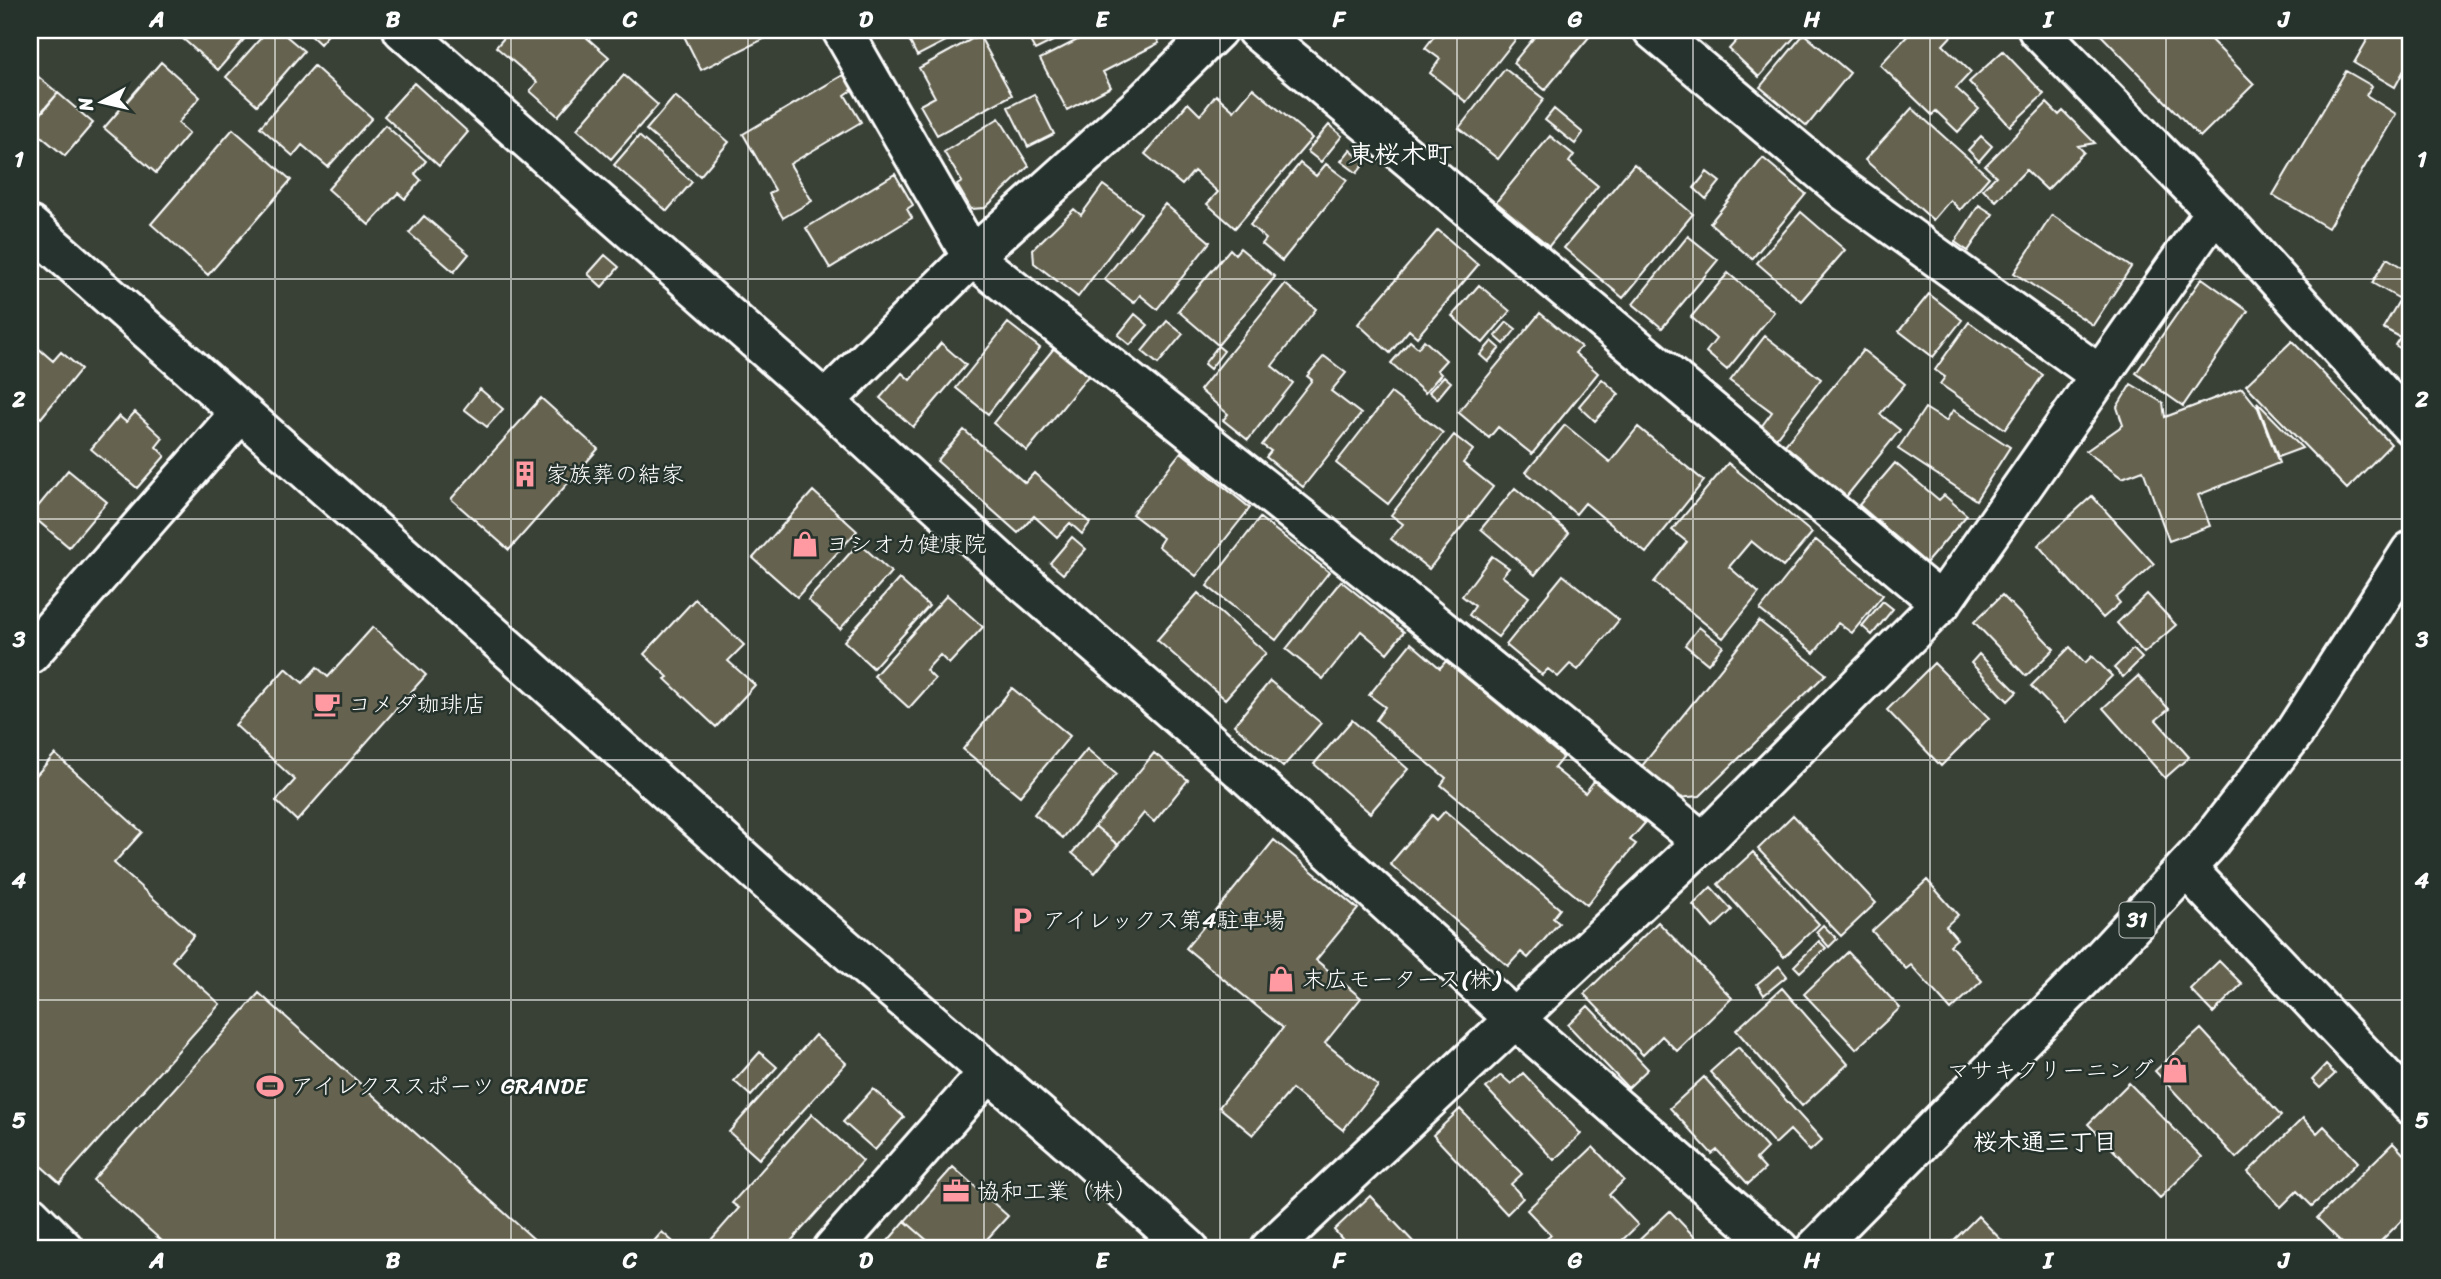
<svg xmlns="http://www.w3.org/2000/svg" width="2441" height="1279" font-family="Sriracha,'Klee One',sans-serif">
<style>
.building{fill:#65634f;stroke:#fff;stroke-width:2}
.lines{fill:none;stroke-linecap:round;stroke-linejoin:round}
.minor-casing{stroke:#fff;stroke-width:44}
.major-casing{stroke:#fff;stroke-width:44}
.minor{stroke:#26332d;stroke-width:38}
.major{stroke:#26332d;stroke-width:38}
.grid{fill:none;stroke:#fff;stroke-width:2;stroke-opacity:0.55}
.labels{text-anchor:middle;dominant-baseline:central;stroke-width:5;stroke-linejoin:round;paint-order:stroke}
.shield{fill:#26332d;stroke:#bec2c0;stroke-width:2}
.shield-label{font-size:21px;font-weight:bold;fill:#fff}
.poi-label{font-size:23px;fill:#fff;stroke:#26332d;text-anchor:start}
.neighbourhood-label{font-size:24px;font-weight:bold;fill:#fff;stroke:#26332d}
.quarter-label{font-size:26px;font-weight:bold;fill:#fff;stroke:#26332d}
.neatline{fill:none;stroke:#fff;stroke-width:2.5}
.grid-label{font-size:23px;text-anchor:middle;font-weight:bold;fill:#fff}
</style>
<rect width="100%" height="100%" fill="#394137"/>
<filter id="ink" filterUnits="userSpaceOnUse"><feTurbulence type="fractalNoise" baseFrequency=".0143" numOctaves="2"/><feDisplacementMap in="SourceGraphic" scale="14" xChannelSelector="R" yChannelSelector="G"/><feConvolveMatrix kernelMatrix="1 2 1 2 8 2 1 2 1" color-interpolation-filters="sRGB"/></filter>
<g filter="url(#ink)">
<path class="building" d="M 189,30 L 252,30 L 218,70 L 182,38 Z
M 268,30 L 279,30 L 304,51 L 257,105 L 226,77 Z
M 305,30 L 332,30 L 320,44 Z
M 511,30 L 578,30 L 609,57 L 558,116 L 530,91 L 537,82 L 496,47 Z
M 681,30 L 782,30 L 701,70 Z
M 904,30 L 967,30 L 917,56 Z
M 1024,30 L 1075,30 L 1035,50 Z
M 1097,30 L 1152,30 L 1159,43 L 1103,72 L 1111,87 L 1067,110 L 1040,59 Z
M 1155,30 L 1169,30 L 1171,33 L 1160,39 Z
M 1439,30 L 1523,30 L 1466,102 L 1430,73 L 1440,59 L 1425,48 Z
M 1540,30 L 1595,30 L 1545,90 L 1513,63 Z
M 1746,30 L 1801,30 L 1759,77 L 1729,49 Z
M 1913,30 L 1957,30 L 1943,45 L 1971,72 L 1956,88 L 1979,109 L 1958,132 L 1936,111 L 1932,115 L 1880,65 Z
M 2096,30 L 2219,30 L 2210,39 L 2254,84 L 2200,137 Z
M 2373,30 L 2411,30 L 2411,57 L 2395,87 L 2354,63 Z
M 1804,34 L 1850,73 L 1807,126 L 1760,87 Z
M 979,35 L 1012,95 L 937,135 L 920,105 L 935,97 L 919,68 Z
M 2003,51 L 2044,94 L 2010,126 L 1969,82 Z
M 161,62 L 200,97 L 178,123 L 189,133 L 156,173 L 104,128 Z
M 314,66 L 372,118 L 328,167 L 302,145 L 293,156 L 260,127 Z
M 1505,69 L 1544,99 L 1498,159 L 1459,128 Z
M 30,70 L 58,93 L 30,125 Z
M 850,71 L 858,86 L 845,95 L 861,122 L 790,164 L 812,201 L 783,218 L 769,194 L 775,190 L 743,134 Z
M 2346,71 L 2372,86 L 2366,95 L 2396,114 L 2328,228 L 2273,195 Z
M 624,75 L 658,105 L 611,159 L 577,129 Z
M 414,83 L 468,132 L 439,166 L 384,116 Z
M 1253,88 L 1312,138 L 1235,228 L 1207,204 L 1218,192 L 1194,171 L 1182,185 L 1145,154 L 1188,103 L 1200,115 L 1216,95 L 1234,111 Z
M 58,93 L 93,123 L 65,156 L 30,127 Z
M 1034,94 L 1054,134 L 1028,147 L 1008,107 Z
M 675,96 L 729,142 L 700,176 L 646,130 Z
M 2047,103 L 2059,115 L 2063,111 L 2095,143 L 2078,146 L 2084,152 L 2047,190 L 2026,170 L 1996,201 L 1983,189 L 1996,176 L 1985,166 Z
M 1912,108 L 1989,177 L 1960,210 L 1950,200 L 1933,220 L 1865,160 Z
M 1554,109 L 1583,133 L 1575,144 L 1545,120 Z
M 999,118 L 1029,166 L 985,208 L 971,209 L 957,185 L 962,182 L 944,152 Z
M 385,125 L 426,161 L 415,174 L 421,180 L 405,199 L 398,193 L 369,225 L 328,189 Z
M 1329,125 L 1342,136 L 1321,162 L 1307,151 Z
M 233,129 L 291,180 L 208,275 L 151,224 Z
M 639,136 L 692,182 L 667,211 L 614,165 Z
M 1550,136 L 1574,155 L 1569,162 L 1598,186 L 1549,246 L 1496,202 Z
M 1981,136 L 1992,146 L 1979,161 L 1968,150 Z
M 1350,150 L 1365,163 L 1357,173 L 1341,161 Z
M 1763,158 L 1806,194 L 1752,259 L 1710,223 Z
M 1300,163 L 1316,176 L 1326,164 L 1347,180 L 1282,261 L 1262,244 L 1266,239 L 1250,225 Z
M 1634,164 L 1693,214 L 1623,298 L 1564,248 Z
M 1707,172 L 1720,182 L 1706,199 L 1694,188 Z
M 895,174 L 913,205 L 907,209 L 912,218 L 830,268 L 806,228 Z
M 1103,185 L 1141,213 L 1078,297 L 1034,263 L 1033,249 L 1074,209 L 1081,215 Z
M 1165,204 L 1210,242 L 1157,309 L 1140,295 L 1134,303 L 1104,279 Z
M 1979,205 L 1993,214 L 1968,251 L 1955,242 Z
M 1801,212 L 1845,250 L 1801,301 L 1757,263 Z
M 2052,215 L 2131,267 L 2093,325 L 2014,273 Z
M 424,216 L 469,254 L 454,272 L 409,233 Z
M 1438,230 L 1478,265 L 1417,337 L 1409,330 L 1390,353 L 1358,324 Z
M 1688,236 L 1718,260 L 1662,328 L 1633,304 Z
M 1240,248 L 1275,277 L 1218,345 L 1178,311 L 1230,249 L 1235,254 Z
M 605,255 L 619,267 L 602,287 L 588,274 Z
M 2387,258 L 2411,273 L 2411,355 L 2395,345 L 2400,337 L 2383,328 L 2400,299 L 2372,283 Z
M 1728,273 L 1774,312 L 1727,370 L 1706,352 L 1716,339 L 1691,317 Z
M 2202,278 L 2248,311 L 2183,406 L 2136,373 Z
M 1285,284 L 1316,309 L 1272,366 L 1293,383 L 1248,440 L 1223,420 L 1228,414 L 1200,390 Z
M 1479,285 L 1510,311 L 1483,343 L 1452,316 Z
M 1929,294 L 1962,320 L 1933,357 L 1899,331 Z
M 1540,313 L 1581,347 L 1575,353 L 1598,373 L 1532,454 L 1498,427 L 1489,438 L 1458,412 Z
M 1135,314 L 1148,325 L 1130,345 L 1118,335 Z
M 1167,321 L 1183,334 L 1158,364 L 1142,351 Z
M 1507,322 L 1516,329 L 1504,344 L 1495,336 Z
M 1969,322 L 2043,375 L 2005,429 L 1940,384 L 1945,377 L 1935,370 Z
M 1008,323 L 1040,348 L 988,414 L 956,388 Z
M 1765,336 L 1821,379 L 1776,438 L 1761,427 L 1772,412 L 1730,381 Z
M 1424,340 L 1446,360 L 1437,370 L 1441,374 L 1425,393 L 1391,363 L 1410,341 L 1418,348 Z
M 30,341 L 53,361 L 61,352 L 81,369 L 41,418 L 30,409 Z
M 1492,341 L 1500,348 L 1488,362 L 1480,355 Z
M 2292,341 L 2391,444 L 2347,489 L 2246,385 Z
M 941,343 L 966,365 L 913,427 L 880,398 L 902,373 L 910,380 Z
M 1218,346 L 1224,351 L 1210,369 L 1204,364 Z
M 1055,347 L 1089,375 L 1027,451 L 993,423 Z
M 1863,350 L 1905,384 L 1880,414 L 1900,430 L 1846,497 L 1784,446 Z
M 1324,356 L 1346,373 L 1331,391 L 1361,414 L 1303,487 L 1266,457 L 1271,451 L 1262,445 L 1312,380 L 1307,376 Z
M 1444,376 L 1451,382 L 1437,399 L 1429,392 Z
M 1602,379 L 1619,394 L 1595,421 L 1579,406 Z
M 2131,384 L 2163,403 L 2165,417 L 2242,388 L 2258,408 L 2279,463 L 2198,495 L 2210,526 L 2169,541 L 2143,470 L 2122,478 L 2086,451 L 2123,425 L 2117,407 Z
M 480,389 L 503,409 L 487,427 L 464,409 Z
M 1391,393 L 1443,433 L 1388,504 L 1336,463 Z
M 541,398 L 598,449 L 509,550 L 451,499 Z
M 2257,402 L 2302,448 L 2278,457 Z
M 1925,408 L 1946,421 L 1953,410 L 2010,447 L 1976,500 L 1898,449 Z
M 135,412 L 163,438 L 156,447 L 165,456 L 137,488 L 91,449 L 119,416 L 126,422 Z
M 1565,425 L 1610,462 L 1638,427 L 1704,481 L 1646,553 L 1585,503 L 1576,514 L 1526,472 Z
M 964,430 L 1025,483 L 1034,473 L 1090,523 L 1082,534 L 1070,523 L 1057,537 L 1034,516 L 1018,533 L 937,461 Z
M 1454,435 L 1473,450 L 1463,463 L 1493,487 L 1429,569 L 1391,539 L 1403,524 L 1391,515 Z
M 1181,452 L 1250,508 L 1196,576 L 1158,546 L 1163,538 L 1132,514 Z
M 1728,463 L 1812,533 L 1783,567 L 1751,541 L 1729,567 L 1759,593 L 1723,638 L 1654,582 L 1687,542 L 1672,530 Z
M 1895,463 L 1939,500 L 1944,495 L 1967,515 L 1926,563 L 1859,505 Z
M 68,470 L 107,502 L 69,547 L 31,515 Z
M 1515,488 L 1569,533 L 1535,575 L 1481,529 Z
M 813,491 L 857,531 L 797,597 L 753,558 Z
M 2092,496 L 2154,564 L 2116,598 L 2120,603 L 2103,618 L 2038,545 Z
M 1260,518 L 1329,572 L 1276,640 L 1207,586 Z
M 1072,537 L 1086,549 L 1063,574 L 1050,563 Z
M 1816,540 L 1883,595 L 1852,633 L 1838,623 L 1814,653 L 1760,610 Z
M 859,543 L 891,572 L 840,629 L 808,600 Z
M 1492,556 L 1509,568 L 1502,576 L 1529,597 L 1498,637 L 1469,615 L 1475,606 L 1462,596 Z
M 1563,575 L 1619,620 L 1578,670 L 1570,664 L 1558,677 L 1548,669 L 1542,675 L 1506,645 Z
M 899,579 L 929,606 L 873,668 L 844,641 Z
M 1341,581 L 1404,632 L 1387,653 L 1361,631 L 1323,679 L 1286,649 Z
M 1198,593 L 1266,653 L 1225,699 L 1157,640 Z
M 2147,594 L 2176,625 L 2144,653 L 2117,623 Z
M 947,595 L 983,627 L 949,664 L 940,655 L 926,670 L 935,679 L 909,708 L 874,676 Z
M 2002,595 L 2054,649 L 2026,676 L 1974,622 Z
M 695,599 L 744,645 L 728,661 L 755,685 L 716,727 L 665,679 L 668,677 L 644,654 Z
M 1883,601 L 1893,609 L 1872,635 L 1862,626 Z
M 1759,621 L 1826,674 L 1700,796 L 1677,798 L 1641,767 Z
M 373,627 L 426,675 L 297,821 L 276,801 L 295,780 L 235,725 L 286,668 L 303,683 L 317,667 L 328,677 Z
M 1699,627 L 1723,646 L 1708,664 L 1685,645 Z
M 1411,643 L 1440,668 L 1446,661 L 1563,757 L 1554,768 L 1585,793 L 1594,781 L 1645,823 L 1630,840 L 1636,844 L 1587,905 L 1441,785 L 1446,778 L 1376,720 L 1385,707 L 1369,695 Z
M 2070,647 L 2085,663 L 2092,656 L 2112,676 L 2066,722 L 2031,686 Z
M 2133,649 L 2142,658 L 2123,677 L 2114,668 Z
M 1979,654 L 2017,692 L 2008,701 L 1971,663 Z
M 1934,663 L 1989,718 L 1941,766 L 1887,710 Z
M 2138,676 L 2169,709 L 2156,720 L 2189,757 L 2165,778 L 2103,708 Z
M 1270,681 L 1321,723 L 1283,767 L 1234,725 Z
M 1012,688 L 1070,736 L 1020,796 L 963,749 Z
M 1352,720 L 1408,769 L 1370,813 L 1314,764 Z
M 1087,749 L 1116,774 L 1063,838 L 1034,814 Z
M 1154,753 L 1188,780 L 1154,822 L 1144,813 L 1118,845 L 1095,826 Z
M 55,754 L 142,832 L 114,863 L 194,935 L 172,961 L 220,1004 L 60,1183 L 30,1156 L 30,782 Z
M 1445,811 L 1560,909 L 1553,918 L 1559,923 L 1528,958 L 1521,952 L 1508,966 L 1390,864 L 1432,815 L 1437,820 Z
M 1793,815 L 1876,903 L 1841,936 L 1758,849 Z
M 1095,826 L 1118,845 L 1095,873 L 1072,853 Z
M 1274,840 L 1358,909 L 1316,960 L 1361,998 L 1325,1043 L 1378,1086 L 1343,1130 L 1292,1089 L 1253,1135 L 1219,1107 L 1283,1028 L 1186,948 Z
M 1753,852 L 1819,924 L 1784,957 L 1718,884 Z
M 1927,880 L 1958,915 L 1946,926 L 1957,939 L 1950,945 L 1982,981 L 1951,1010 L 1911,965 L 1906,969 L 1872,931 Z
M 1711,887 L 1732,910 L 1713,928 L 1693,905 Z
M 1658,922 L 1732,998 L 1677,1051 L 1662,1036 L 1643,1055 L 1584,994 Z
M 1823,925 L 1837,939 L 1829,947 L 1816,932 Z
M 1819,941 L 1826,948 L 1800,972 L 1794,966 Z
M 1848,952 L 1900,1008 L 1856,1049 L 1804,994 Z
M 2219,961 L 2242,984 L 2213,1013 L 2190,989 Z
M 1779,966 L 1787,976 L 1764,995 L 1757,984 Z
M 1782,988 L 1848,1064 L 1802,1106 L 1736,1030 Z
M 259,993 L 545,1249 L 171,1249 L 93,1180 Z
M 1588,1006 L 1648,1069 L 1628,1088 L 1568,1025 Z
M 2201,1029 L 2281,1116 L 2236,1158 L 2155,1071 Z
M 815,1035 L 846,1063 L 759,1159 L 729,1132 Z
M 1738,1047 L 1822,1140 L 1810,1151 L 1790,1130 L 1775,1144 L 1710,1072 Z
M 760,1052 L 777,1067 L 751,1096 L 734,1081 Z
M 2326,1065 L 2335,1074 L 2320,1088 L 2312,1080 Z
M 1523,1073 L 1581,1134 L 1554,1160 L 1486,1088 L 1501,1075 L 1511,1084 Z
M 1704,1077 L 1767,1148 L 1756,1159 L 1765,1169 L 1748,1184 L 1717,1150 L 1712,1154 L 1670,1108 Z
M 2129,1083 L 2202,1157 L 2160,1198 L 2088,1124 Z
M 873,1089 L 904,1117 L 875,1150 L 843,1122 Z
M 1460,1109 L 1522,1174 L 1511,1184 L 1523,1198 L 1507,1214 L 1433,1135 Z
M 812,1114 L 863,1161 L 784,1249 L 703,1249 L 739,1208 L 732,1203 Z
M 2303,1118 L 2317,1133 L 2324,1126 L 2358,1162 L 2312,1206 L 2297,1191 L 2281,1207 L 2248,1172 Z
M 2393,1143 L 2411,1162 L 2411,1211 L 2373,1249 L 2348,1249 L 2317,1218 Z
M 1593,1147 L 1624,1180 L 1609,1195 L 1638,1225 L 1613,1249 L 1551,1249 L 1544,1241 L 1551,1235 L 1527,1210 Z
M 953,1167 L 1008,1216 L 978,1249 L 937,1249 L 905,1221 Z
M 1370,1196 L 1420,1249 L 1333,1249 L 1343,1240 L 1334,1230 Z
M 1670,1211 L 1706,1249 L 1639,1249 L 1640,1248 L 1636,1243 Z
M 1978,1216 L 2010,1249 L 1945,1249 Z
M 905,1221 L 937,1249 L 881,1249 Z
M 662,1232 L 681,1249 L 647,1249 Z"/>
<g class="lines">
<g class="minor-casing">
<path id="minor" d="M 403,30 L 808,386 L 1006,567 L 1241,770 L 1516,1020 L 1779,1249
M 842,30 L 972,257 L 1419,612 L 1703,842
M 1256,30 L 1941,603
M 1653,30 L 1845,191 L 2101,376
M 2038,30 L 2215,211 L 2411,426
M 30,226 L 522,661 L 768,882 L 1069,1141 L 1189,1249
M 825,401 L 972,257 L 1145,101 L 1217,30
M 30,654 L 240,413
M 2186,868 L 2411,1105
M 30,1215 L 64,1249
M 833,1249 L 989,1072
M 1270,1249 L 1703,842 L 1941,603 L 2215,211"/>
</g>
<g class="major-casing">
<path id="major" d="M 1815,1249 L 2089,972 L 2207,845 L 2294,733 L 2411,551"/>
</g>
<use href="#minor" class="minor"/>
<use href="#major" class="major"/>
</g>
</g>
<path class="grid" d="M 275,30 L 275,1249M 511,30 L 511,1249M 748,30 L 748,1249M 984,30 L 984,1249M 1220,30 L 1220,1249M 1457,30 L 1457,1249M 1693,30 L 1693,1249M 1930,30 L 1930,1249M 2166,30 L 2166,1249M 30,279 L 2411,279M 30,519 L 2411,519M 30,760 L 2411,760M 30,1000 L 2411,1000"/>
<defs>
<g id="building-bare" transform="scale(2.1)"><path d="M-4-6H4V6H1V3H-1V6H-4ZM-2.5-4.3h1.7v1.8h-1.7ZM.8-4.3h1.7v1.8H.8ZM-2.5-1h1.7V.8h-1.7ZM.8-1h1.7V.8H.8Z" fill="#ff9aa2" stroke="#26332d" stroke-width="2.5" paint-order="stroke"/></g>
<g id="shop-bare" transform="scale(2.1)"><path d="M-5-2.5h2.3a2.7 3.5 0 0 1 5.4 0H5L5.5 6h-11ZM-1.5-2.5h3a1.5 2.3 0 0 0-3 0Z" fill="#ff9aa2" stroke="#26332d" stroke-width="2.5" paint-order="stroke"/></g>
<g id="cafe-bare" transform="scale(2.1)"><path d="M-5.5-4.5H6V0H3Q3 3.5 0 3.5H-2.5Q-5.5 3.5-5.5 0ZM3-3.2v2h1.7v-2ZM-6 4.5H4V6H-6Z" fill="#ff9aa2" stroke="#26332d" stroke-width="2.5" paint-order="stroke"/></g>
<g id="parking-bare" transform="scale(2.1)"><path d="M-3.5-5.5H1a3.5 3.5 0 0 1 0 7H-1V5.5H-3.5ZM-1-3.4V-.6H.8a1.4 1.4 0 0 0 0-2.8Z" fill="#ff9aa2" stroke="#26332d" stroke-width="2.5" paint-order="stroke"/></g>
<g id="stadium-bare" transform="scale(2.1)"><path d="M0-5a6.5 5 0 1 0 0 10a6.5 5 0 1 0 0-10ZM-3.5-1.8h7v3.6h-7Z" fill="#ff9aa2" stroke="#26332d" stroke-width="2.5" paint-order="stroke"/></g>
<g id="office-bare" transform="scale(2.1)"><path d="M-6-3h4V-5.5h4V-3h4V5H-6ZM-1-4.5V-3h2v-1.5ZM-6 0V1H6V0Z" fill="#ff9aa2" stroke="#26332d" stroke-width="2.5" paint-order="stroke"/></g>
</defs>
<g fill-rule="evenodd">
<use href="#building-bare" x="525" y="474"/>
<use href="#shop-bare" x="805" y="544"/>
<use href="#cafe-bare" x="327" y="704"/>
<use href="#parking-bare" x="1022" y="920"/>
<use href="#shop-bare" x="1281" y="979"/>
<use href="#shop-bare" x="2175" y="1070"/>
<use href="#stadium-bare" x="270" y="1086"/>
<use href="#office-bare" x="956" y="1191"/>
</g>
<g class="labels">
<rect class="shield" x="2119.5" y="902.5" width="35" height="35" rx="5"/>
<g class="shield-label">
<text x="2137" y="920">31</text>
</g>
<g class="poi-label">
<text x="546" y="474">家族葬の結家</text>
<text x="826" y="544">ヨシオカ健康院</text>
<text x="348" y="704">コメダ珈琲店</text>
<text x="1043" y="920">アイレックス第4駐車場</text>
<text x="1302" y="979">末広モータース(株)</text>
<text x="2154" y="1070" text-anchor="end">マサキクリーニング</text>
<text x="291" y="1086">アイレクススポーツ GRANDE</text>
<text x="977" y="1191">協和工業（株）</text>
</g>
<g class="neighbourhood-label">
<text x="2045" y="1142">桜木通三丁目</text>
</g>
<g class="quarter-label">
<text x="1400" y="154">東桜木町</text>
</g>
</g>
<rect width="2441" height="1279" fill="none" stroke="#26332d" stroke-width="77"/>
<g transform="translate(102 102) rotate(262)" stroke="#26332d" stroke-width="5" paint-order="stroke">
<path d="M0-5L12 26L0 18L-12 26Z" fill="#ffffff"/>
<text y="-10" font-size="19" font-weight="bold" text-anchor="middle" fill="#ffffff">N</text>
</g>
<rect x="38" y="38" width="2364" height="1202" class="neatline"/>
<g class="grid-label">
<text x="157" y="27">A</text>
<text x="393" y="27">B</text>
<text x="630" y="27">C</text>
<text x="866" y="27">D</text>
<text x="1102" y="27">E</text>
<text x="1339" y="27">F</text>
<text x="1575" y="27">G</text>
<text x="1812" y="27">H</text>
<text x="2048" y="27">I</text>
<text x="2284" y="27">J</text>
<text x="19" y="167">1</text>
<text x="2422" y="167">1</text>
<text x="19" y="407">2</text>
<text x="2422" y="407">2</text>
<text x="19" y="647">3</text>
<text x="2422" y="647">3</text>
<text x="19" y="888">4</text>
<text x="2422" y="888">4</text>
<text x="19" y="1128">5</text>
<text x="2422" y="1128">5</text>
<text x="157" y="1268">A</text>
<text x="393" y="1268">B</text>
<text x="630" y="1268">C</text>
<text x="866" y="1268">D</text>
<text x="1102" y="1268">E</text>
<text x="1339" y="1268">F</text>
<text x="1575" y="1268">G</text>
<text x="1812" y="1268">H</text>
<text x="2048" y="1268">I</text>
<text x="2284" y="1268">J</text>
</g>
</svg>
